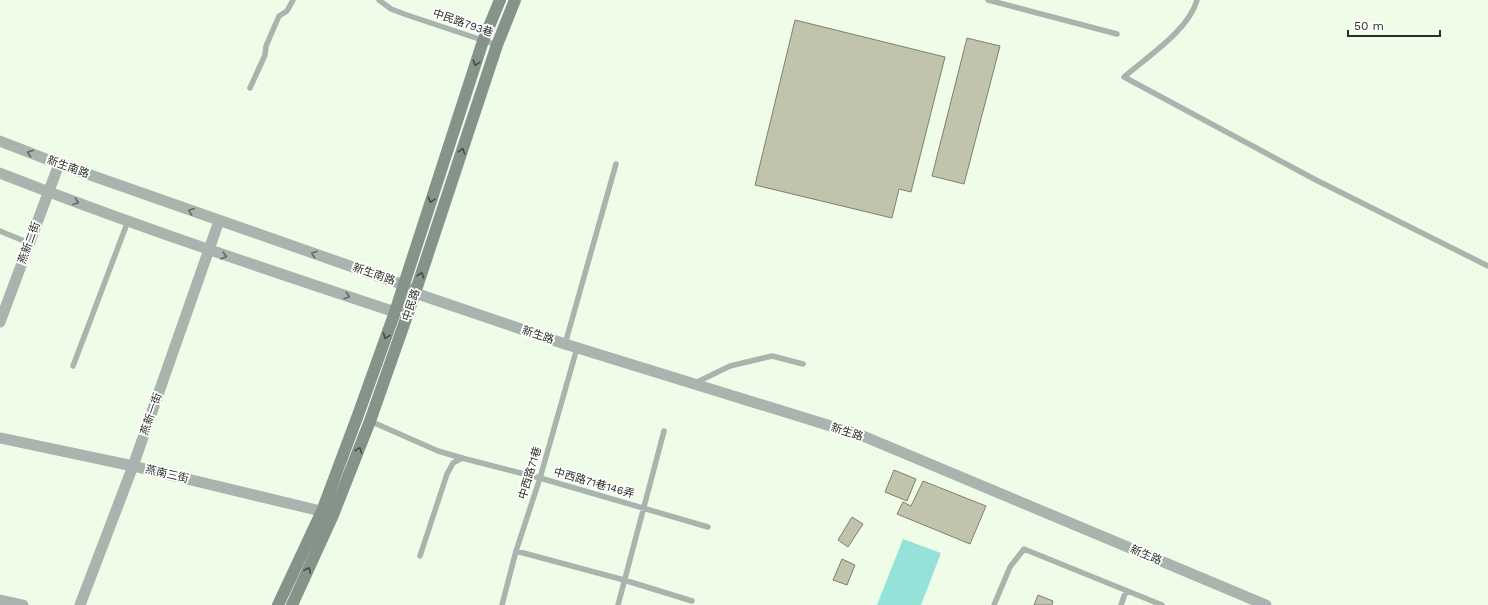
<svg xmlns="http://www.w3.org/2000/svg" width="1488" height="605" font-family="'Work Sans','Noto Sans TC',sans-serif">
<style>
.water{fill:#95e2d9}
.building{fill:#c2c3ac;stroke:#80806b}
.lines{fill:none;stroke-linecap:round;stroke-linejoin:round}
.lane{stroke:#aab4ae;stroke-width:5.5}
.street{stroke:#aab4ae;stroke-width:11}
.secondary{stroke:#85948b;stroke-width:12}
.oneway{stroke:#454d44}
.oneway2{stroke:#636a63}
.labels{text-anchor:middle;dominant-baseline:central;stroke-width:3.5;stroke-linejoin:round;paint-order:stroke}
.street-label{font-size:11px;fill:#292e26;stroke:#fff}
</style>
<rect width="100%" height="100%" fill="#effde8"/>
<path class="water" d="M 903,539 L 941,553 L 921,605 L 877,605 Z"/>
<path class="building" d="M 795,20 L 945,57 L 911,192 L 899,189 L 892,218 L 755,185 Z
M 967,38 L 1000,46 L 964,184 L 932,176 Z
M 894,470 L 916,479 L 907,501 L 885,492 Z
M 923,481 L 986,506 L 970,544 L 897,514 L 903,502 L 911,506 Z
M 852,517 L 863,524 L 848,547 L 838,540 Z
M 842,559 L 855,565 L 847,585 L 833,580 Z
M 1038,595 L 1053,601 L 1052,605 L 1034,605 Z"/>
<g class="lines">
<path class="lane" d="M 379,0 L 391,9 L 407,15 L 497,45
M 988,0 L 1117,34
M 1197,0 C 1189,30 1147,57 1124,77 L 1316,180 L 1488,266
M 250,88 L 265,55 L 266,46 L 279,16 L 287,11 L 293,0
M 0,231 L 29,243
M 565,344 L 616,164
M 73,366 L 128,221
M 695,383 L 730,366 L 772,356 L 803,364
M 370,421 L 438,451 L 462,458 L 540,478 L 708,527
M 516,551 L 624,580 L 692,601
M 420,556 L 447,474 L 453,463 L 462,458
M 502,605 L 516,551 L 540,478 L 577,348
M 618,605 L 664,431
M 994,605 L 1010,567 L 1024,549 L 1162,605
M 1121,605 L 1126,591"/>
<path class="street" d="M 0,141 L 59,164 L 404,285 L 415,293 L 565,344 L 863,436 L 1266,605
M 0,173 C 130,224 262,268 395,312 L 415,293
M 0,322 L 59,164
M 0,438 L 133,466 L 329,513
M 0,600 L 23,605
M 80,605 L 133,466 L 219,221"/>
<path class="secondary" d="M 278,605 L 322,511 L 358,415 L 395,312 L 483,41 L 500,0
M 292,605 L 333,515 L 370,421 L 415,293 L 497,45 L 515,0"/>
</g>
<defs><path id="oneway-chevron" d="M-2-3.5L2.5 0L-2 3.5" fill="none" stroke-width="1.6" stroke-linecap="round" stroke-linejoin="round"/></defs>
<g class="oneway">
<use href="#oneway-chevron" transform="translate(476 63) rotate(108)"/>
<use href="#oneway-chevron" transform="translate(462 151) rotate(-72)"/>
<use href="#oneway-chevron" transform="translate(431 200) rotate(108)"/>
<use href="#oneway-chevron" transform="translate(421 275) rotate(-72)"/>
<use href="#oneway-chevron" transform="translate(386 336) rotate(110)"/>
<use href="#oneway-chevron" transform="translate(359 450) rotate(-69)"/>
<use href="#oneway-chevron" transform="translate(308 570) rotate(-65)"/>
</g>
<g class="oneway2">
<use href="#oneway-chevron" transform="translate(30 153) rotate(-159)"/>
<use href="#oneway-chevron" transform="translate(76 202) rotate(20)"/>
<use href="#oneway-chevron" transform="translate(191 211) rotate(-160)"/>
<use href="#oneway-chevron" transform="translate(314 254) rotate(-161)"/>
<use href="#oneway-chevron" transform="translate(224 256) rotate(18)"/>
<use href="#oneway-chevron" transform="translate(347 296) rotate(18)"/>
</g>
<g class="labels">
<g class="street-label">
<text transform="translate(463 23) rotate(19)">中民路793巷</text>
<text transform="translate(68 167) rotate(20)">新生南路</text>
<text transform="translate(29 243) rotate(-70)">燕新二街</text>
<text transform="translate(374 274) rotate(19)">新生南路</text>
<text transform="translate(411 305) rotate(-71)">中民路</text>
<text transform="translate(538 335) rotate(19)">新生路</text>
<text transform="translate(151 414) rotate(-71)">燕新一街</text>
<text transform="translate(847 432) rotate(18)">新生路</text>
<text transform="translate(530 473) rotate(-73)">中西路71巷</text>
<text transform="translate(167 474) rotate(13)">燕南三街</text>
<text transform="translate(594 483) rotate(16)">中西路71巷146弄</text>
<text transform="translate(1146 555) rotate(23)">新生路</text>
</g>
</g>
<path d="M1348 30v6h92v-6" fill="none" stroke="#292e26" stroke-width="2"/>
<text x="1354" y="30" font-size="12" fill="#292e26" stroke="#ffffff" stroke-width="3" paint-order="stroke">50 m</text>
</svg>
